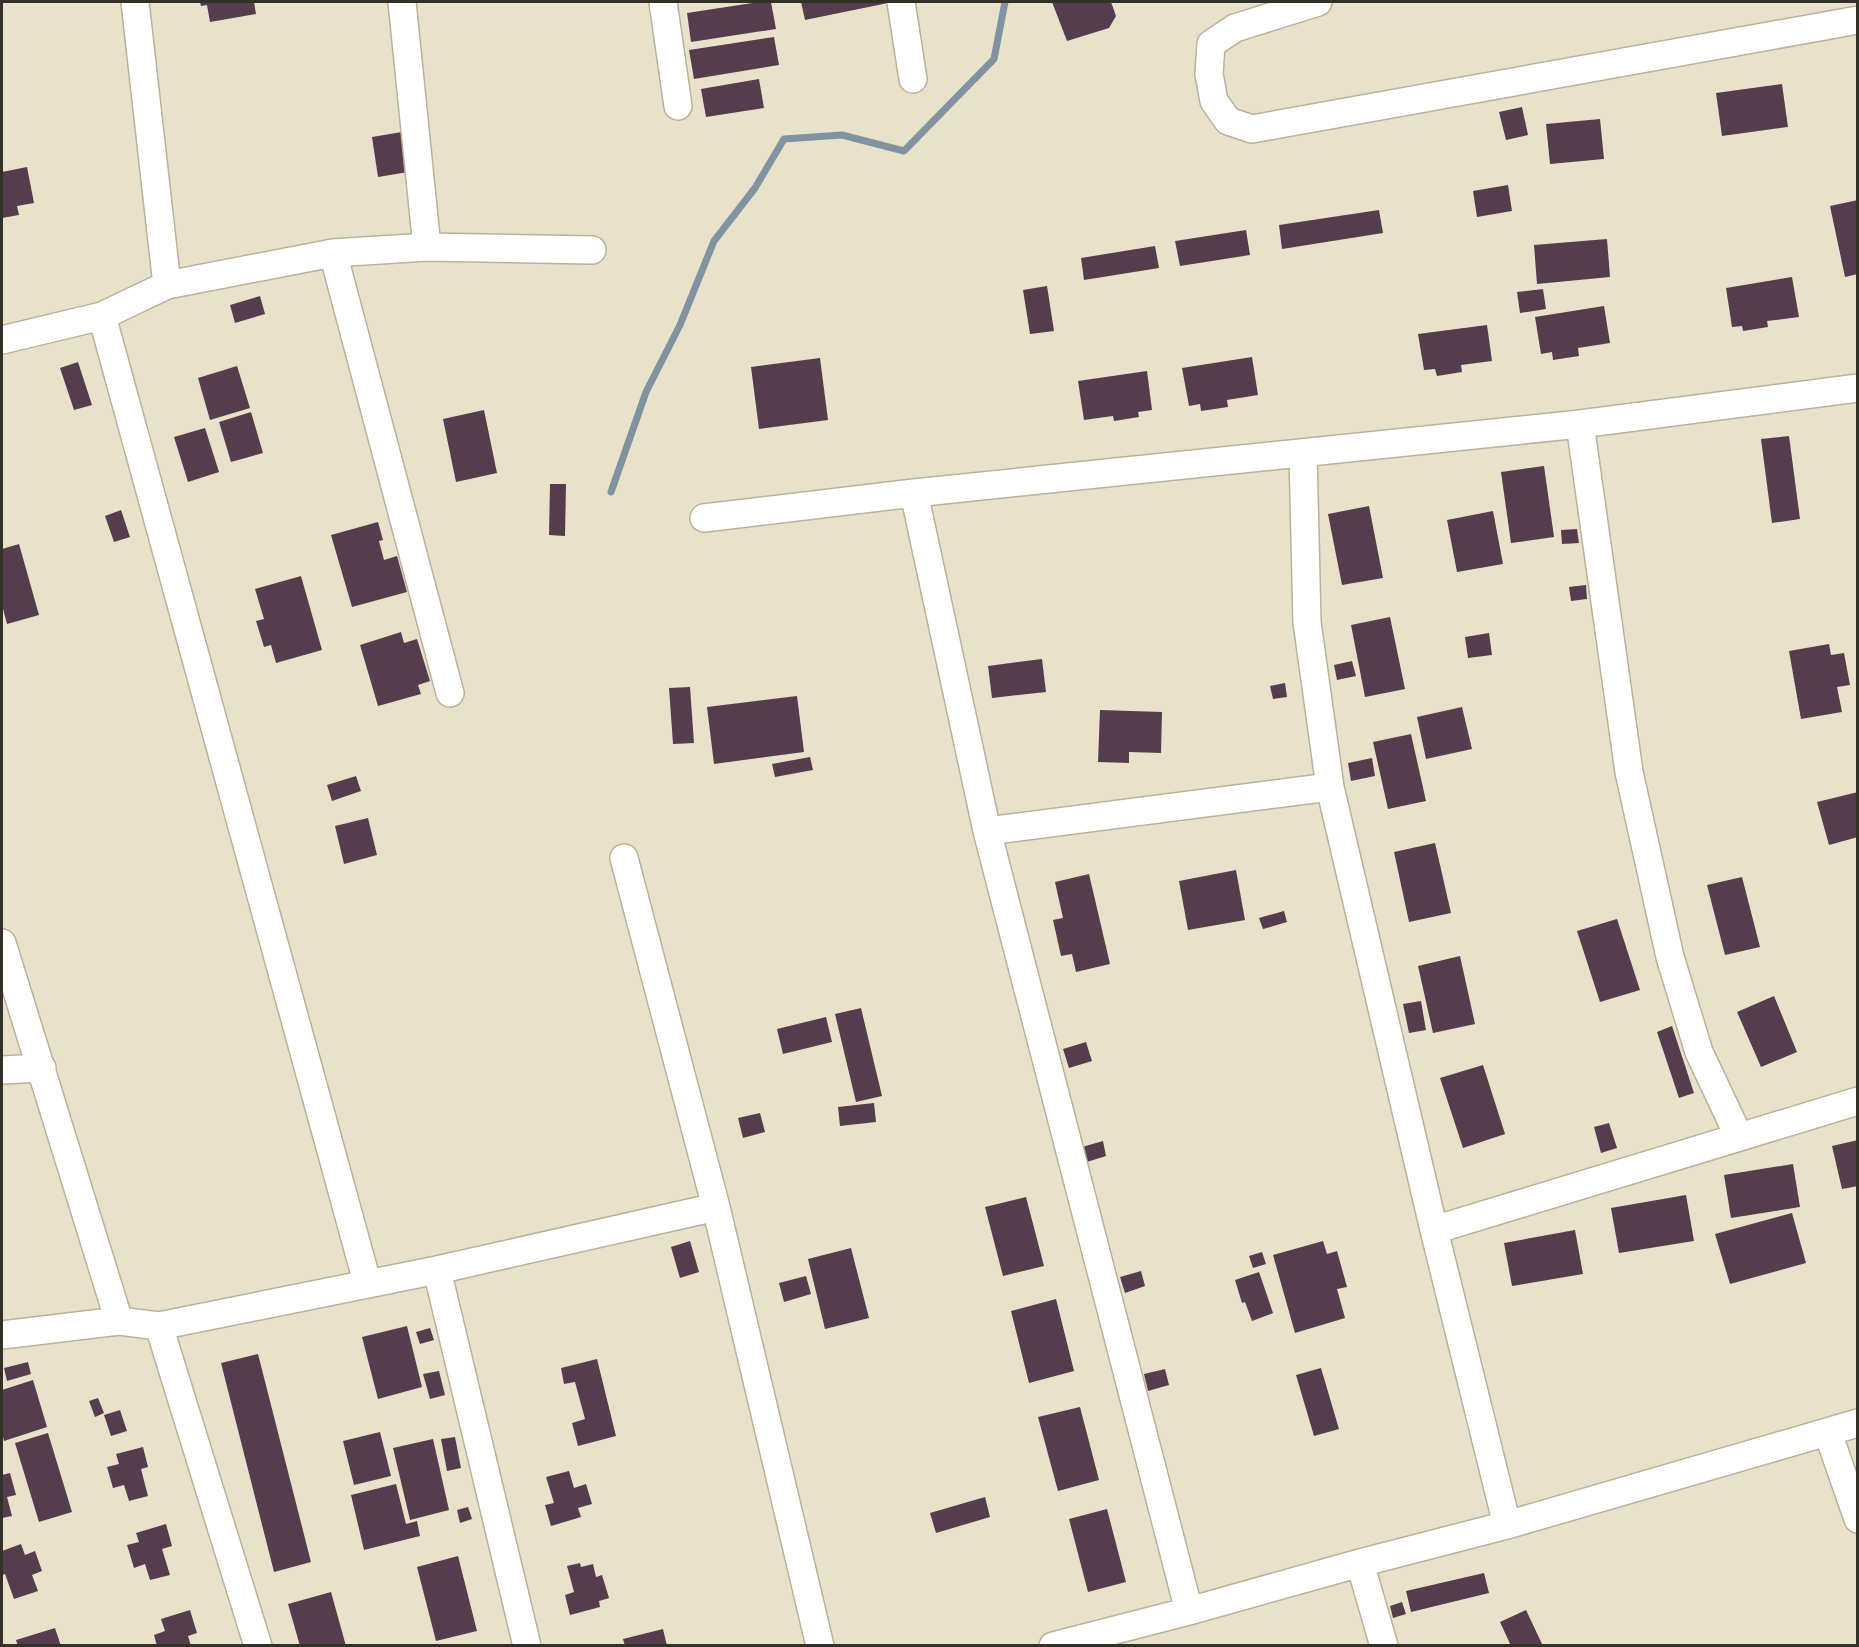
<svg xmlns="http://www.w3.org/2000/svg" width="1859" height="1647" font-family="Arial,sans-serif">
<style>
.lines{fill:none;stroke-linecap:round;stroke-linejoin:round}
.stream{stroke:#8193a0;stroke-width:7}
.building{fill:#563d4d}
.minor-casing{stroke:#b9b29b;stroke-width:30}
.minor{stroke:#fff;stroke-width:27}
</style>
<rect width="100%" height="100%" fill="#e9e2ca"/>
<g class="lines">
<path class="stream" d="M 611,492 L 646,392 L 680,325 L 714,241 L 755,188 L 784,139 L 842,135 L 904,151 L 994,59 L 1005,2"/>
</g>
<path class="building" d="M 200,2 L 254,2 L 256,14 L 210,22 L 207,5 L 201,6 Z
M 759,2 L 771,2 L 776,29 L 691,42 L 687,13 Z
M 801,2 L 888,2 L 888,3 L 805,20 Z
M 1052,2 L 1111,2 L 1116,16 L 1109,28 L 1067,41 Z
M 774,37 L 779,65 L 694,79 L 689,50 Z
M 759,79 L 764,108 L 706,117 L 701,89 Z
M 1782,84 L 1788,127 L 1722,136 L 1716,93 Z
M 1522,107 L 1528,135 L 1506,140 L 1499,112 Z
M 1600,119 L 1604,159 L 1550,164 L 1546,124 Z
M 402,132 L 408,172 L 378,177 L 372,137 Z
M 27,167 L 34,203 L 17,206 L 19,215 L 2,218 L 2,172 Z
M 1508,185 L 1512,211 L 1477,217 L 1473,191 Z
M 1858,200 L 1858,274 L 1845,277 L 1830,206 Z
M 1379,210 L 1383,233 L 1282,249 L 1279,225 Z
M 1246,230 L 1250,255 L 1180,266 L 1175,241 Z
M 1607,239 L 1610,277 L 1537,284 L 1534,245 Z
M 1155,246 L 1159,268 L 1084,280 L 1081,258 Z
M 1792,277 L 1799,317 L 1767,321 L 1768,327 L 1743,331 L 1742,326 L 1732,327 L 1726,288 Z
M 1047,286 L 1054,331 L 1030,334 L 1023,290 Z
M 1543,289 L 1546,309 L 1520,313 L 1517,292 Z
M 260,296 L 265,314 L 235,323 L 230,305 Z
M 1604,306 L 1610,343 L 1578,348 L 1579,356 L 1553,360 L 1552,352 L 1541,354 L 1535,317 Z
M 1487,325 L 1492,361 L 1461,365 L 1462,372 L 1437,376 L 1435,369 L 1424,370 L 1418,334 Z
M 1252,357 L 1258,395 L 1227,400 L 1228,407 L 1201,411 L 1200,404 L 1189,406 L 1182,368 Z
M 820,358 L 828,420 L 759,429 L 751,367 Z
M 78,362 L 92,405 L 74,410 L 60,368 Z
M 237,366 L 250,408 L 210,420 L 198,378 Z
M 1147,371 L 1152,410 L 1138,412 L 1139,417 L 1114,421 L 1113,416 L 1084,420 L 1078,381 Z
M 484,410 L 497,473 L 456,482 L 443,419 Z
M 251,412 L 263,453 L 231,462 L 219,422 Z
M 205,428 L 219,472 L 188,482 L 174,437 Z
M 1789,436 L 1800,519 L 1772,523 L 1761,439 Z
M 1544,466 L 1554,537 L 1511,543 L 1501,472 Z
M 550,484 L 566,484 L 565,536 L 549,535 Z
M 1369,506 L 1383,578 L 1342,585 L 1328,514 Z
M 121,510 L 130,537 L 114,542 L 105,516 Z
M 1493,511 L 1503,564 L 1457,572 L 1447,520 Z
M 378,522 L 383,540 L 379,541 L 384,560 L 397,556 L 407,592 L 352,607 L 331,535 Z
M 1577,529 L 1579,543 L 1562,544 L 1561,530 Z
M 19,544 L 39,615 L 7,624 L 2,605 L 2,549 Z
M 301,576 L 322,650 L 276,663 L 271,645 L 264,647 L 256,621 L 264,619 L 255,589 Z
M 1586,585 L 1587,599 L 1571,601 L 1569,587 Z
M 1390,617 L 1405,689 L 1365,697 L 1351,625 Z
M 401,632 L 404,643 L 417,639 L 430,681 L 418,685 L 421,694 L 378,706 L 360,645 Z
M 1489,633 L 1492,655 L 1468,658 L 1465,637 Z
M 1829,644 L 1831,655 L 1844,653 L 1850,685 L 1837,687 L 1842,712 L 1801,719 L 1789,651 Z
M 1042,659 L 1046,692 L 992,698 L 988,666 Z
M 1352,661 L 1356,676 L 1337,680 L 1334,665 Z
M 1285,683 L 1287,697 L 1273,699 L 1270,686 Z
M 690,687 L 694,743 L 673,744 L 669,688 Z
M 797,696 L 804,752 L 714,764 L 707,707 Z
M 1462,707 L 1472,749 L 1426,759 L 1417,717 Z
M 1100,710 L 1162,712 L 1161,753 L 1129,752 L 1129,763 L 1098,762 Z
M 1411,734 L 1426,801 L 1388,809 L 1373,742 Z
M 810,757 L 813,770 L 775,777 L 772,764 Z
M 1372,758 L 1375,776 L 1351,781 L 1348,763 Z
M 356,776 L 361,791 L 332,801 L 327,785 Z
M 1858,792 L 1858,837 L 1829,845 L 1817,802 Z
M 368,818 L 377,855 L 344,864 L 335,826 Z
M 1435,843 L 1451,913 L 1409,922 L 1394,852 Z
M 1236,870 L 1245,920 L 1188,930 L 1179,881 Z
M 1089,874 L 1110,964 L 1076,972 L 1072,954 L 1061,956 L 1053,920 L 1063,918 L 1055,882 Z
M 1742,877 L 1760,947 L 1725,955 L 1707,885 Z
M 1284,911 L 1287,922 L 1263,929 L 1259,918 Z
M 1617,919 L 1640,990 L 1600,1002 L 1577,931 Z
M 1460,956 L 1475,1024 L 1433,1033 L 1418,966 Z
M 1774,996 L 1797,1052 L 1761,1067 L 1737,1012 Z
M 1421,1001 L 1426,1030 L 1409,1033 L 1403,1004 Z
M 861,1008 L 882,1096 L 856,1102 L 835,1014 Z
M 826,1017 L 832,1042 L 783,1054 L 777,1029 Z
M 1672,1026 L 1694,1093 L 1679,1098 L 1657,1032 Z
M 1086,1042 L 1092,1061 L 1069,1068 L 1063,1049 Z
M 1483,1065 L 1505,1134 L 1463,1148 L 1440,1078 Z
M 874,1103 L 876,1122 L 840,1126 L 838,1107 Z
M 760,1113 L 765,1132 L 743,1138 L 738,1118 Z
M 1609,1123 L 1617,1148 L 1601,1153 L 1594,1127 Z
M 1858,1140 L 1858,1186 L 1842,1189 L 1832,1146 Z
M 1103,1141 L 1106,1156 L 1087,1162 L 1082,1147 Z
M 1793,1164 L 1800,1207 L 1731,1218 L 1724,1175 Z
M 1686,1195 L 1694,1241 L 1619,1253 L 1611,1208 Z
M 1026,1197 L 1044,1266 L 1003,1276 L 985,1207 Z
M 1792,1213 L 1806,1263 L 1730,1284 L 1715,1234 Z
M 1575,1230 L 1583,1274 L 1512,1286 L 1504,1243 Z
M 690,1241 L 699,1272 L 680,1278 L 671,1247 Z
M 1323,1241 L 1327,1254 L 1337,1251 L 1347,1287 L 1337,1289 L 1345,1318 L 1295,1333 L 1273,1255 Z
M 851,1248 L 869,1318 L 825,1329 L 808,1259 Z
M 1262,1252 L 1266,1264 L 1253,1268 L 1249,1256 Z
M 1141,1271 L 1145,1286 L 1125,1293 L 1120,1277 Z
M 1259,1272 L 1273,1313 L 1252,1321 L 1245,1302 L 1242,1303 L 1235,1280 Z
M 806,1276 L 811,1294 L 784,1302 L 779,1283 Z
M 1056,1299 L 1074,1371 L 1029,1383 L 1011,1311 Z
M 407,1326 L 422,1387 L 378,1399 L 362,1337 Z
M 430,1328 L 434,1340 L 420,1344 L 416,1332 Z
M 258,1354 L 311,1562 L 274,1572 L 221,1363 Z
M 597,1359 L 616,1436 L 578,1446 L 572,1423 L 585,1419 L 575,1382 L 564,1384 L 561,1368 Z
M 28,1362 L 31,1374 L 7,1381 L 4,1368 Z
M 1321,1368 L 1339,1429 L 1314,1436 L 1296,1375 Z
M 1165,1369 L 1169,1385 L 1148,1391 L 1144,1374 Z
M 439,1371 L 445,1395 L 430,1399 L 423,1374 Z
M 33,1380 L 47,1427 L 4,1441 L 2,1433 L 3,1416 L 2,1390 Z
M 98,1398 L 104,1413 L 95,1417 L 89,1401 Z
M 1080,1407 L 1099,1480 L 1058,1491 L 1038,1417 Z
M 120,1410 L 127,1431 L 111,1436 L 104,1415 Z
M 380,1432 L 391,1476 L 354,1485 L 343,1441 Z
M 48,1433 L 72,1512 L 39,1522 L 15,1443 Z
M 455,1437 L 461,1468 L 447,1471 L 441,1439 Z
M 433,1439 L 449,1510 L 410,1520 L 393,1448 Z
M 143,1447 L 148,1467 L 141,1469 L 148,1496 L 129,1501 L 124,1485 L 113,1488 L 107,1467 L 119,1464 L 116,1454 Z
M 569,1471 L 574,1488 L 586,1484 L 592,1504 L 578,1508 L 581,1517 L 551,1526 L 545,1505 L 554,1503 L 546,1477 Z
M 10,1473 L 16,1495 L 7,1497 L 12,1516 L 2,1518 L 2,1475 Z
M 396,1484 L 406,1524 L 417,1521 L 420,1536 L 364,1550 L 351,1495 Z
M 985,1497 L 990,1517 L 936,1533 L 930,1513 Z
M 468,1507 L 472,1519 L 460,1523 L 457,1510 Z
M 1107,1509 L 1126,1582 L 1088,1592 L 1069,1519 Z
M 166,1524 L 172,1546 L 162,1549 L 170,1575 L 150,1580 L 145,1564 L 134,1568 L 127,1545 L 139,1542 L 136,1533 Z
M 21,1544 L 25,1555 L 35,1551 L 42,1571 L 32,1575 L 38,1591 L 14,1599 L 5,1574 L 2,1575 L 2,1551 Z
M 458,1556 L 477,1631 L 436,1641 L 417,1567 Z
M 580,1563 L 581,1567 L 593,1564 L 596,1577 L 602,1575 L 609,1598 L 599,1601 L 600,1607 L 570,1615 L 565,1595 L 574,1592 L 567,1566 Z
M 1484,1573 L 1489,1593 L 1411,1612 L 1406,1591 Z
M 331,1592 L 346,1646 L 300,1646 L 288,1604 Z
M 1402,1602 L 1406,1614 L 1393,1618 L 1390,1606 Z
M 190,1610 L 197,1633 L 188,1636 L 191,1646 L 157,1646 L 154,1635 L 165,1631 L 161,1619 Z
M 1526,1610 L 1543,1646 L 1511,1646 L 1500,1622 Z
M 55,1628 L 61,1646 L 18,1646 L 16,1640 Z
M 663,1629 L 667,1646 L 625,1646 L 623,1639 Z"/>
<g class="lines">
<g class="minor-casing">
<path id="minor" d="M 135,2 L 167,285
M 402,2 L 427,247
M 663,2 L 678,106
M 901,2 L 913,79
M 1318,2 L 1235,28 L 1211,44 L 1209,74 L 1214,101 L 1228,121 L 1252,129 L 1858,20
M 333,253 L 450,693
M 102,316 L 367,1282
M 2,340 L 102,316 L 167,285 L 333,253 L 427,247 L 592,250
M 1580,424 L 1629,772 L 1670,957 L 1699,1052 L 1739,1137
M 1303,453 L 1307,622 L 1330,787 L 1434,1230 L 1507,1525
M 914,493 L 987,831 L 1189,1611
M 704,518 L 914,493 L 1580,424 L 1858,388
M 987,831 L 1330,787
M 624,858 L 716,1207 L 820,1646
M 2,943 L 119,1321
M 2,1070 L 42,1068
M 1434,1230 L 1858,1101
M 437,1270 L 527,1646
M 159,1326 L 258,1646
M 2,1335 L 119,1321 L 159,1326 L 437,1270 L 716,1207
M 1828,1433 L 1858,1519
M 1360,1563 L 1384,1646
M 1053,1646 L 1189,1611 L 1360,1563 L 1507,1525 L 1858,1423"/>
</g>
<use href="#minor" class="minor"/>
</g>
<rect width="1859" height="1647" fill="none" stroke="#333027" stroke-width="6"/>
</svg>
